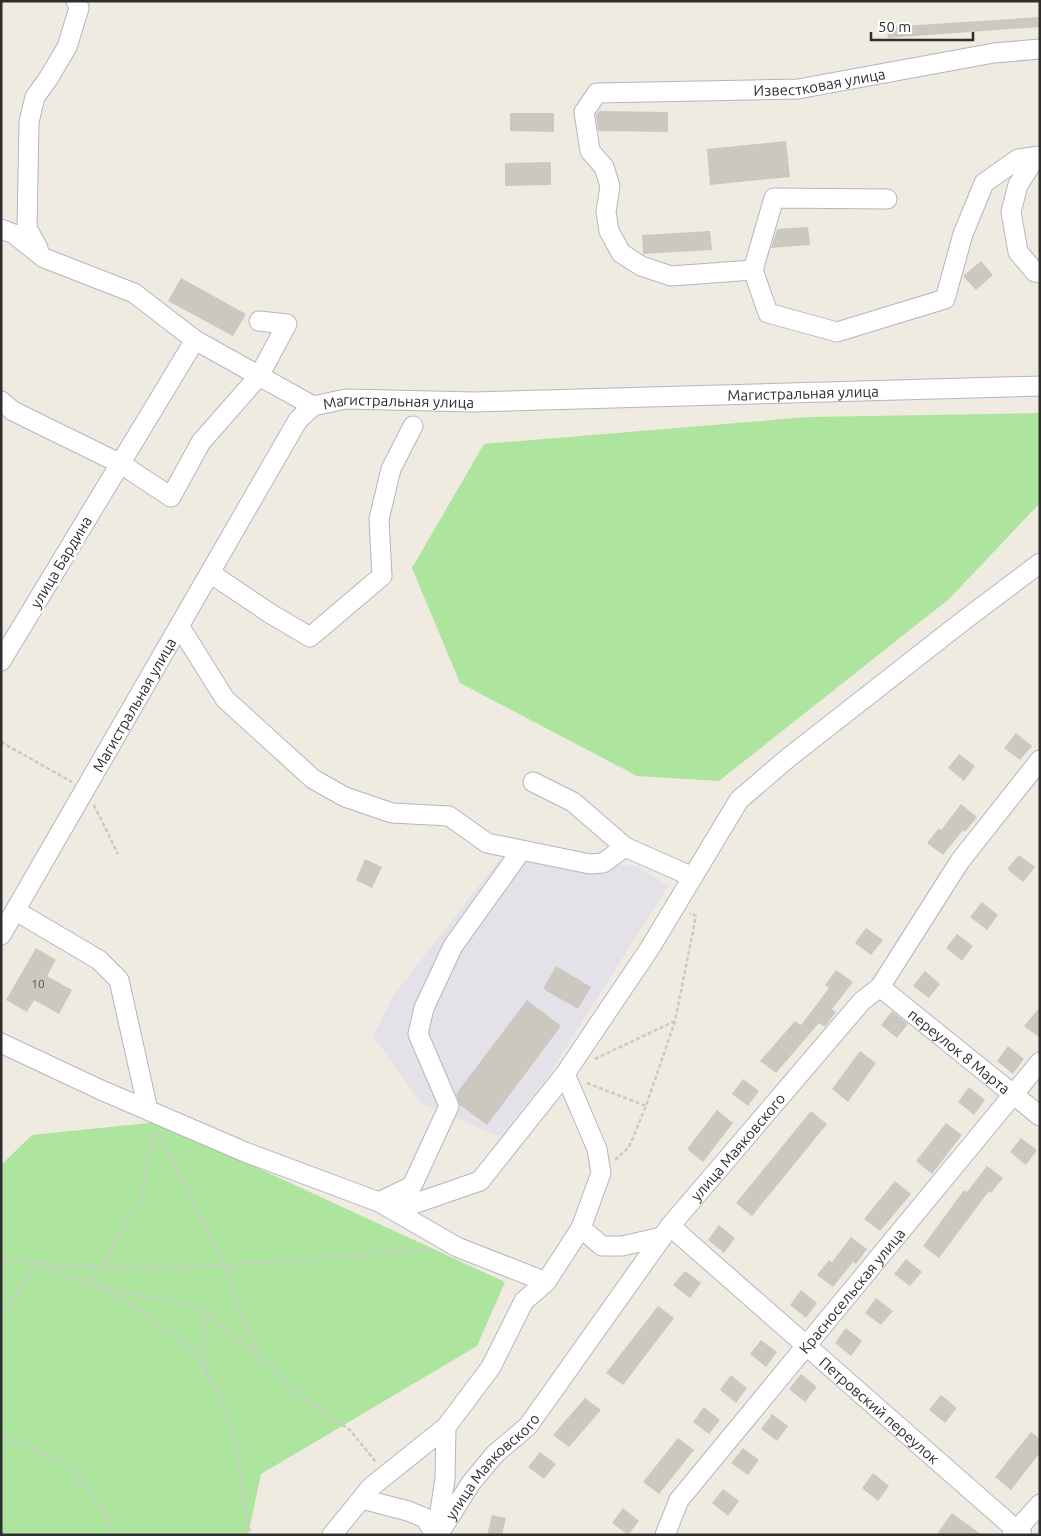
<svg xmlns="http://www.w3.org/2000/svg" width="1041" height="1536" font-family="Ubuntu,sans-serif">
<style>
.industrial{fill:#e4e1e8}
.green{fill:#ade59e}
.building{fill:#cbc9bf}
.lines{fill:none;stroke-linecap:round;stroke-linejoin:round}
.minor-casing{stroke:#b4b5c1;stroke-width:21}
.path{stroke:#c9c9c9;stroke-width:2.5;stroke-dasharray:4 2.5;stroke-linecap:butt}
.minor{stroke:#fff;stroke-width:19}
.labels{text-anchor:middle;dominant-baseline:central;stroke-width:5;stroke-linejoin:round;paint-order:stroke}
.number-label{font-size:12px;fill:#555552}
.street-label{font-size:15px;fill:#2e2e2e;stroke:#fff}
</style>
<rect width="100%" height="100%" fill="#efebe1"/>
<path class="industrial" d="M 499,860 L 638,866 L 668,886 L 544,1082 L 500,1137 L 421,1103 L 373,1036 L 393,996 Z"/>
<path class="green" d="M 1040,413 L 1040,503 L 949,599 L 719,781 L 637,776 L 460,683 L 412,568 L 484,444 L 808,417 Z
M 158,1122 L 505,1282 L 477,1346 L 261,1474 L 248,1535 L 1,1535 L 1,1165 L 32,1135 Z"/>
<path class="building" d="M 1040,17 L 1040,27 L 888,38 L 887,27 Z
M 599,111 L 668,112 L 668,132 L 598,131 L 596,115 Z
M 510,113 L 554,113 L 554,132 L 510,131 Z
M 786,141 L 790,177 L 710,185 L 707,149 Z
M 551,162 L 551,185 L 505,186 L 505,163 Z
M 808,227 L 810,245 L 771,248 L 777,229 Z
M 710,231 L 712,250 L 643,254 L 642,235 Z
M 981,261 L 993,275 L 976,290 L 963,276 Z
M 181,278 L 246,314 L 233,336 L 168,301 Z
M 1016,733 L 1032,746 L 1020,760 L 1004,748 Z
M 959,754 L 975,766 L 964,781 L 948,768 Z
M 961,804 L 977,817 L 965,832 L 963,830 L 943,855 L 927,843 L 939,828 L 941,830 Z
M 1019,855 L 1035,867 L 1023,882 L 1007,869 Z
M 365,859 L 382,867 L 372,888 L 356,880 Z
M 982,902 L 998,915 L 987,930 L 970,917 Z
M 866,928 L 883,940 L 871,955 L 855,943 Z
M 957,934 L 973,946 L 962,961 L 946,948 Z
M 36,948 L 56,960 L 47,976 L 72,990 L 59,1014 L 34,1000 L 27,1012 L 6,1000 Z
M 556,966 L 591,987 L 578,1009 L 543,989 Z
M 836,970 L 853,982 L 832,1009 L 836,1012 L 825,1027 L 819,1023 L 776,1073 L 760,1061 L 795,1021 L 801,1025 L 829,988 L 825,985 Z
M 925,971 L 940,984 L 929,998 L 913,986 Z
M 527,1000 L 561,1026 L 487,1125 L 460,1105 L 456,1094 Z
M 1040,1007 L 1040,1038 L 1024,1026 Z
M 892,1011 L 908,1024 L 897,1038 L 881,1025 Z
M 1008,1046 L 1024,1059 L 1013,1074 L 997,1061 Z
M 860,1051 L 876,1063 L 848,1102 L 832,1089 Z
M 743,1079 L 759,1091 L 748,1106 L 732,1094 Z
M 969,1087 L 985,1100 L 974,1115 L 958,1102 Z
M 717,1110 L 733,1123 L 703,1162 L 687,1149 Z
M 811,1111 L 827,1124 L 752,1216 L 736,1203 Z
M 946,1123 L 962,1135 L 932,1174 L 916,1161 Z
M 1021,1138 L 1037,1150 L 1026,1165 L 1010,1152 Z
M 987,1166 L 1003,1178 L 991,1193 L 989,1191 L 939,1258 L 923,1246 L 964,1190 L 967,1192 Z
M 895,1181 L 911,1194 L 880,1231 L 864,1219 Z
M 719,1225 L 735,1238 L 724,1253 L 708,1240 Z
M 851,1237 L 867,1249 L 856,1264 L 853,1262 L 833,1287 L 817,1275 L 829,1260 L 832,1262 Z
M 906,1259 L 922,1272 L 910,1286 L 894,1274 Z
M 685,1271 L 701,1283 L 690,1298 L 673,1285 Z
M 801,1290 L 817,1303 L 806,1318 L 790,1305 Z
M 876,1298 L 893,1311 L 881,1325 L 865,1313 Z
M 658,1306 L 674,1318 L 623,1385 L 606,1373 Z
M 846,1328 L 862,1341 L 851,1356 L 835,1343 Z
M 761,1340 L 777,1352 L 766,1367 L 750,1354 Z
M 801,1374 L 817,1387 L 805,1402 L 789,1389 Z
M 731,1375 L 747,1388 L 736,1403 L 720,1390 Z
M 941,1395 L 957,1408 L 945,1423 L 929,1410 Z
M 585,1398 L 601,1410 L 569,1447 L 553,1435 Z
M 704,1407 L 720,1420 L 709,1434 L 693,1422 Z
M 772,1414 L 788,1426 L 777,1441 L 761,1429 Z
M 1031,1432 L 1040,1439 L 1040,1453 L 1011,1490 L 995,1477 Z
M 678,1438 L 694,1450 L 659,1494 L 643,1482 Z
M 743,1448 L 759,1460 L 748,1475 L 731,1463 Z
M 540,1452 L 556,1464 L 544,1479 L 528,1467 Z
M 873,1473 L 889,1486 L 878,1501 L 862,1488 Z
M 723,1489 L 739,1501 L 728,1516 L 712,1503 Z
M 623,1508 L 639,1521 L 628,1535 L 612,1523 Z
M 952,1513 L 982,1535 L 936,1535 Z
M 492,1515 L 506,1518 L 502,1535 L 487,1535 Z"/>
<g class="lines">
<g class="minor-casing">
<g id="minor">
<path d="M 1036,157 L 1018,185 L 1011,212 L 1018,252 L 1035,272 L 1040,273"/>
<path d="M 887,199 L 774,198 L 753,270 L 768,313 L 837,332 L 945,299 L 963,234 L 984,183 L 1018,159 L 1040,156"/>
<path d="M 1,229 L 14,234 L 44,258 L 134,293 L 195,340 L 1,661"/>
<path d="M 38,248 L 27,228 L 29,122 L 35,97 L 48,79 L 67,47 L 79,8 L 76,1"/>
<path id="s1" d="M 753,270 L 671,276 L 641,266 L 621,253 L 609,231 L 606,212 L 610,186 L 604,167 L 590,151 L 584,112 L 597,93 L 798,89 L 994,53 L 1040,49"/>
<path d="M 195,340 L 313,406"/>
<path d="M 1,401 L 13,411 L 121,464 L 171,497 L 201,442 L 259,376 L 287,324 L 259,321"/>
<path d="M 210,573 L 271,614 L 310,637 L 382,576 L 379,519 L 391,469 L 413,426"/>
<path d="M 180,627 L 225,699 L 313,779 L 345,797 L 392,813 L 449,816 L 487,843 L 590,864 L 603,863 L 625,847 L 693,877"/>
<path d="M 533,782 L 573,802 L 625,847"/>
<path d="M 16,911 L 99,960 L 119,980 L 148,1110"/>
<path id="s2" d="M 1,935 L 298,420 L 313,406 L 346,399 L 474,402 L 1040,386"/>
<path id="s3" d="M 880,987 L 1040,1116"/>
<path d="M 1,1043 L 101,1090 L 245,1152 L 379,1202 L 457,1247 L 546,1282"/>
<path d="M 379,1202 L 412,1186 L 449,1106 L 418,1034 L 424,1008 L 453,946 L 521,851"/>
<path d="M 396,1210 L 480,1181 L 565,1074"/>
<path id="s4" d="M 670,1226 L 1022,1535"/>
<path d="M 662,1237 L 622,1246 L 602,1246 L 581,1228 L 601,1173 L 597,1149 L 565,1074 L 650,948 L 739,800 L 788,758 L 963,621 L 1040,563"/>
<path d="M 362,1499 L 408,1511 L 425,1518 L 435,1535"/>
<path d="M 437,1530 L 445,1479 L 446,1427"/>
<path d="M 332,1535 L 371,1487 L 446,1427 L 491,1367 L 524,1301 L 546,1282 L 581,1228"/>
<path id="s5" d="M 438,1535 L 471,1483 L 495,1454 L 528,1426 L 670,1226 L 862,1001 L 880,987 L 960,861 L 1040,760"/>
<path id="s6" d="M 665,1535 L 679,1500 L 1040,1062"/>
<path d="M 1012,1535 L 1040,1504"/>
</g>
</g>
<path class="path" d="M 1,742 L 72,782
M 94,805 L 118,854
M 595,1059 L 675,1021
M 587,1083 L 646,1106
M 615,1160 L 629,1147 L 646,1106 L 675,1021 L 696,916 L 690,913
M 1,1258 C 143,1280 287,1259 429,1249
M 95,1286 L 129,1302 L 190,1348 L 221,1396 L 238,1457 L 250,1535
M 1,1309 L 9,1306 L 38,1263 L 90,1284
M 200,1309 L 207,1373
M 259,1356 L 200,1309 L 88,1283 L 101,1267 L 142,1195 L 152,1135 L 159,1133 L 224,1264 L 259,1356 L 298,1393 L 350,1430 L 376,1462
M 1,1436 L 66,1463 L 103,1509 L 115,1535"/>
<use href="#minor" class="minor"/>
</g>
<g class="labels">
<g class="number-label">
<text x="38" y="983">10</text>
</g>
<g class="street-label">
<text stroke="none"><textPath href="#s1" startOffset="535">Известковая улица</textPath></text>
<text stroke="none"><textPath href="#s2" startOffset="1106">Магистральная улица</textPath></text>
<text stroke="none"><textPath href="#s2" startOffset="701">Магистральная улица</textPath></text>
<text transform="translate(61 562) rotate(-59)">улица Бардина</text>
<text stroke="none"><textPath href="#s2" startOffset="266">Магистральная улица</textPath></text>
<text stroke="none"><textPath href="#s3" startOffset="102">переулок 8 Марта</textPath></text>
<text stroke="none"><textPath href="#s5" startOffset="492">улица Маяковского</textPath></text>
<text stroke="none"><textPath href="#s6" startOffset="309">Красносельская улица</textPath></text>
<text stroke="none"><textPath href="#s4" startOffset="279">Петровский переулок</textPath></text>
<text stroke="none"><textPath href="#s5" startOffset="88">улица Маяковского</textPath></text>
</g>
</g>
<rect width="1041" height="1536" fill="none" stroke="#2e2e2e" stroke-width="5"/>
<path d="M871 32v8h102v-8" fill="none" stroke="#2e2e2e" stroke-width="2.5"/>
<text x="878" y="32" font-size="15" fill="#2e2e2e" stroke="#ffffff" stroke-width="4" paint-order="stroke">50 m</text>
</svg>
